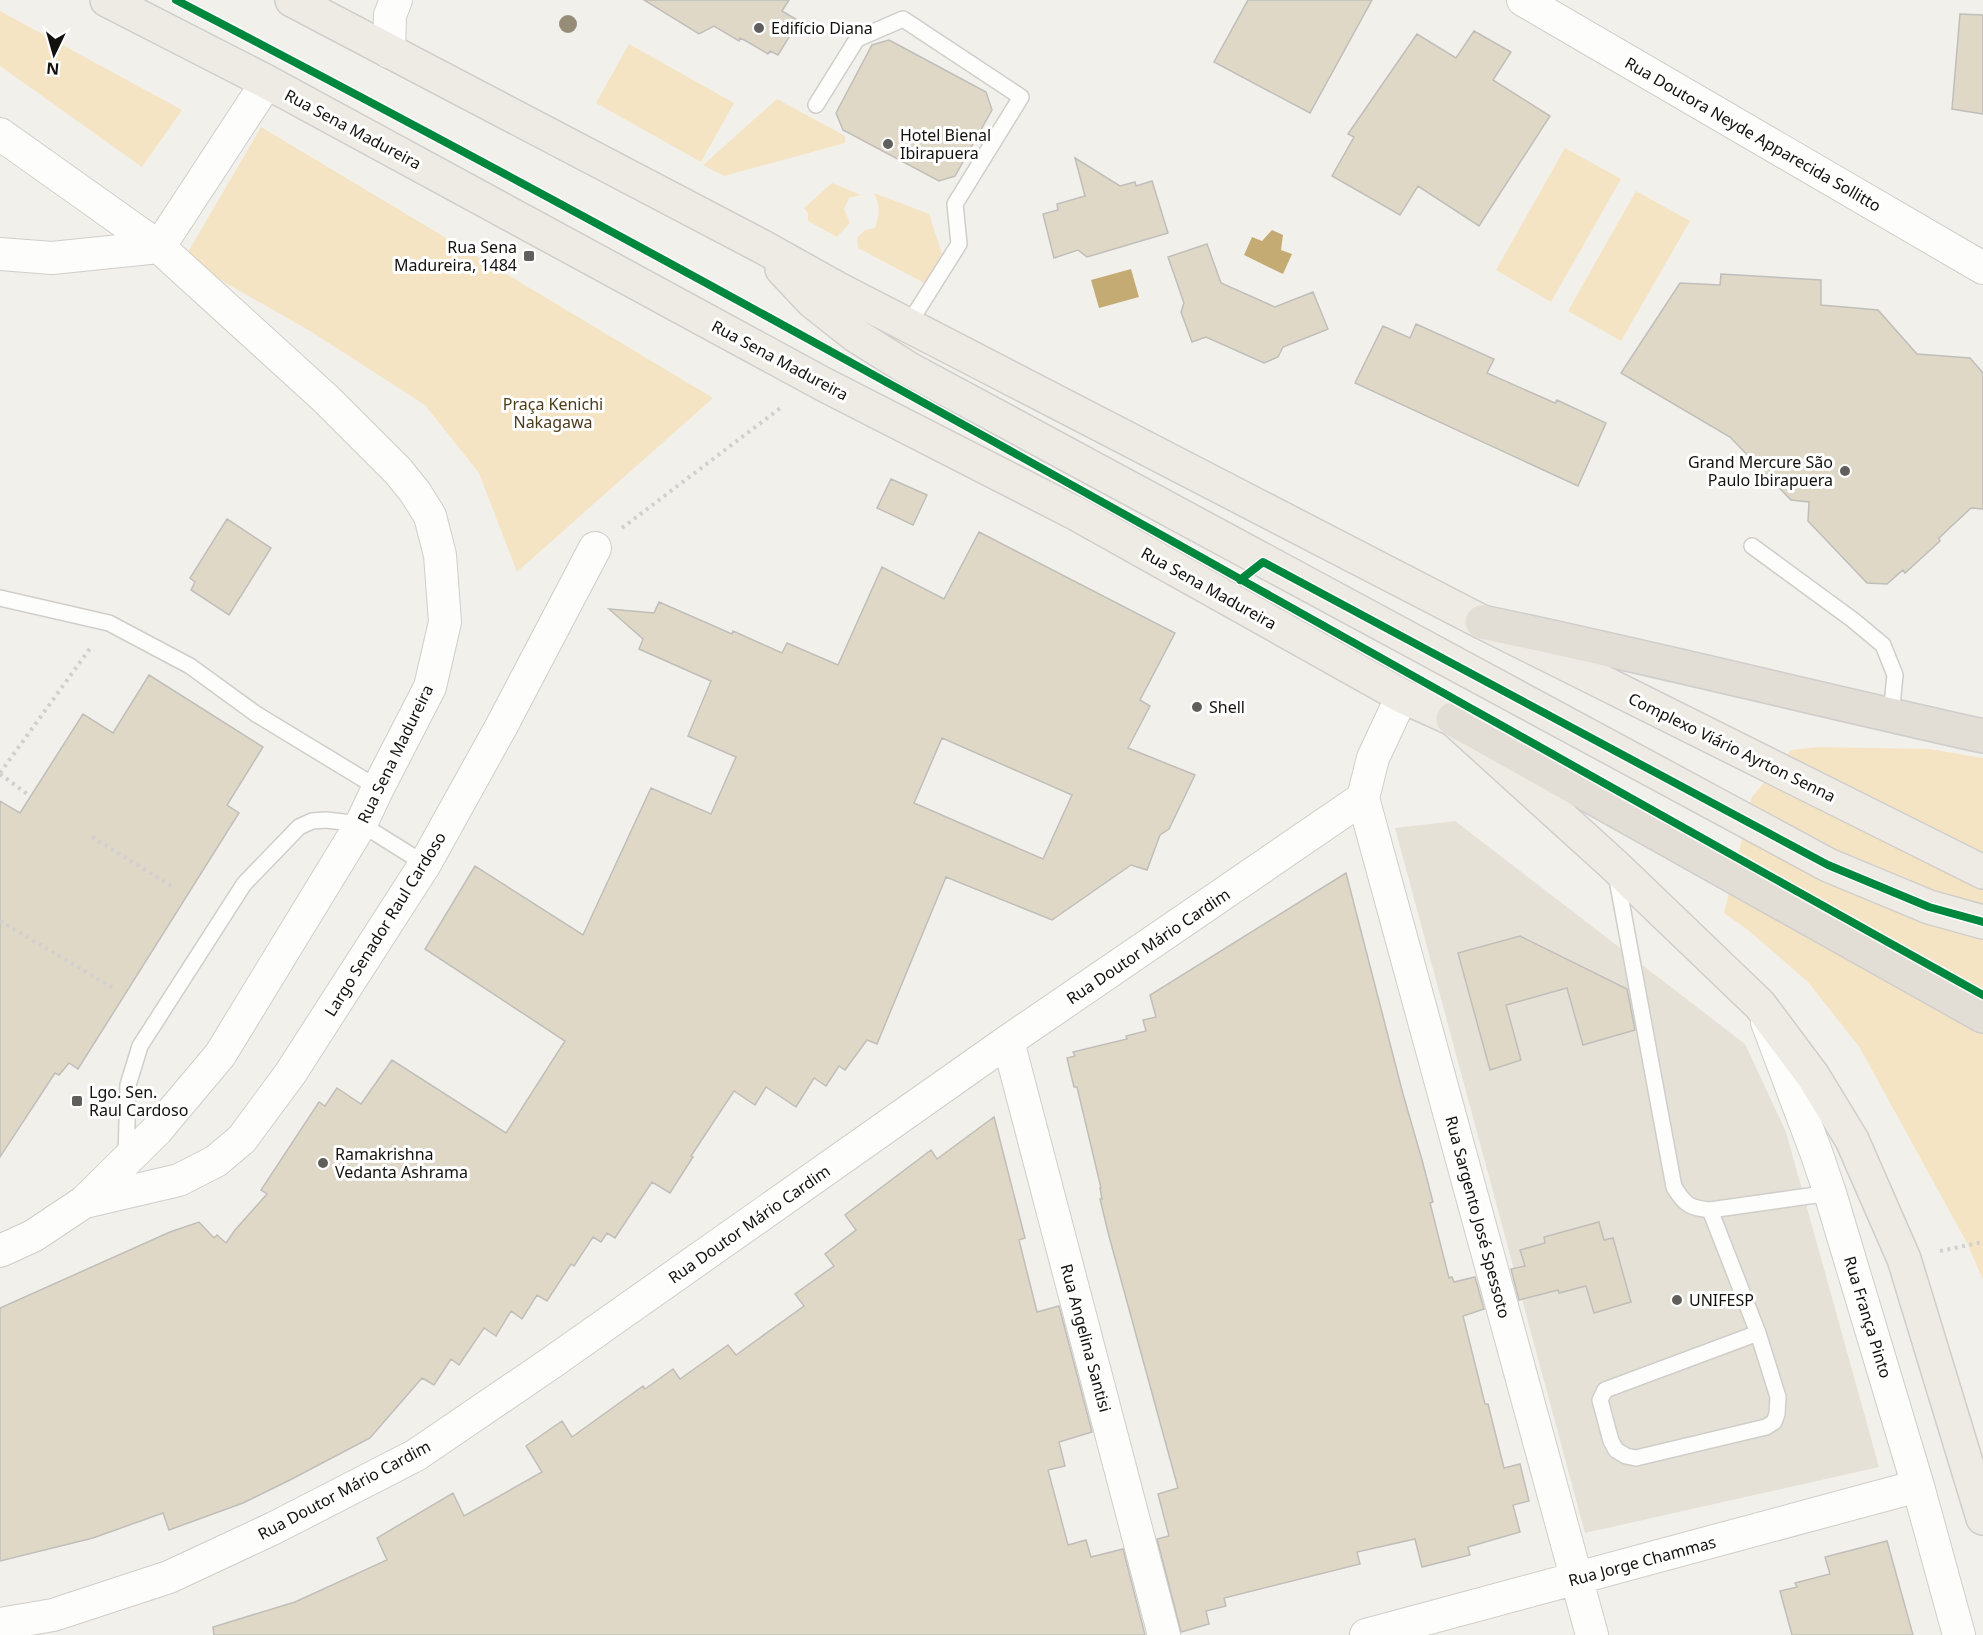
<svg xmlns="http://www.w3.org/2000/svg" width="1983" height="1635" font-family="'Noto Sans',sans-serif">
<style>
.built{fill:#e6e1d6}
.green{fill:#f4e4c4}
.water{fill:#c4ab74}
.building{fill:#e0d8c6;stroke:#c0beba;stroke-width:1.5;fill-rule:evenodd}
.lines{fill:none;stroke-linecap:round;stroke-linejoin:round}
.lane-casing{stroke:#d0ceca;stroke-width:18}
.street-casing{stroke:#d0ceca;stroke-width:34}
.primary-casing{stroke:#cfcecc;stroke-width:36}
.highway-casing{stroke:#cfcecc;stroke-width:36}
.path{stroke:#d1d0ce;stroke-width:4;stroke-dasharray:3 4.5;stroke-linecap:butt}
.lane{stroke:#fdfdfc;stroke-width:15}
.street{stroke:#fdfdfc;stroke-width:32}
.primary{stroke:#eeebe4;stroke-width:33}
.highway{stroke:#e3ded5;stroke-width:33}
.cycleway-casing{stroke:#fff;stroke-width:11}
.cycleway{stroke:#00873e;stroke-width:8}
.tree{fill:#968d78}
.poi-dot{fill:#605f5b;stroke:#fff;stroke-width:2}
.labels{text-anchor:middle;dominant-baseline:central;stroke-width:6;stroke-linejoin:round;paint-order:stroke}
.poi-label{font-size:16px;fill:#12110e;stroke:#fff;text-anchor:start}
.street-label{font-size:16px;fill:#12110e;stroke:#fff}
.park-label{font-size:16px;fill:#4b3c1a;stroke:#fff}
</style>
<rect width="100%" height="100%" fill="#f2f0ea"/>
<path class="built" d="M 1455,821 L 1745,1044 L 1786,1132 L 1879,1467 L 1585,1533 L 1395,828 Z"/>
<path class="green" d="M 0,11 L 182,110 L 142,167 L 0,66 Z
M 629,44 L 734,103 L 701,162 L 596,103 Z
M 777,99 L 845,136 L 845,143 L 724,176 L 703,165 Z
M 261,127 L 713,398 L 517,572 L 479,473 L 425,405 L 310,331 L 184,259 Z
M 1565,148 L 1621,179 L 1551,302 L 1496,270 Z
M 832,183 L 861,195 L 849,198 L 844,209 L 850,223 L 837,237 L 808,221 L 808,213 L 804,208 Z
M 1636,191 L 1690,221 L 1621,341 L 1568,311 Z
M 874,193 L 929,214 L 944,260 L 928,285 L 858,248 L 857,238 L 865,230 L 875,228 C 880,214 880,206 874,193 Z
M 1818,747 L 1929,749 L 1983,758 L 1983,1280 L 1967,1243 L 1860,1048 L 1808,982 L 1748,930 L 1724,913 L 1752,797 L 1791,750 Z"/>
<path class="water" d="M 1272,230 L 1283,235 L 1281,250 L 1292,254 L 1283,274 L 1244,255 L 1252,237 L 1262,241 Z
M 1131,269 L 1139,297 L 1099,308 L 1091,280 Z"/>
<path class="building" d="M 644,0 L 789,0 L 782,11 L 799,21 L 778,55 L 770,51 L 768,54 L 748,42 L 740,38 L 739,41 L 714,26 L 699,34 Z
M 1248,0 L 1372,0 L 1310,113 L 1214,62 Z
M 1960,14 L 1983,15 L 1983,114 L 1952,109 Z
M 1474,31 L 1511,52 L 1493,80 L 1550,116 L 1479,226 L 1418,186 L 1400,215 L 1332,176 L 1354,137 L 1348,134 L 1417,34 L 1456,58 Z
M 889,40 L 986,92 L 992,110 L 955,176 L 939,181 L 843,130 L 836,113 L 872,45 Z
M 1075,158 L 1120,186 L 1135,182 L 1136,186 L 1152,181 L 1168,233 L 1087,257 L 1078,250 L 1054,258 L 1043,214 L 1058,210 L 1057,204 L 1085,196 Z
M 1207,244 L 1221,283 L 1275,307 L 1313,292 L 1328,329 L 1283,347 L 1278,357 L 1264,363 L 1206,337 L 1192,342 L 1181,312 L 1184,303 L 1168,257 Z
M 1721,274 L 1821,280 L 1821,305 L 1878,310 L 1917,354 L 1970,358 L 1983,373 L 1983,509 L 1971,508 L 1939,538 L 1940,541 L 1905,573 L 1903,570 L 1887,584 L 1867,583 L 1808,521 L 1809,502 L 1791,500 L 1730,437 L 1621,373 L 1680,283 L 1720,285 Z
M 1416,324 L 1494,359 L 1487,373 L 1555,403 L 1557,400 L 1606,423 L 1578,486 L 1355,383 L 1383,326 L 1410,338 Z
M 891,479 L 927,495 L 913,525 L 877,508 Z
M 227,519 L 271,548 L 229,615 L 191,590 L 195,582 L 190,578 Z
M 979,532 L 1175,633 L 1140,700 L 1150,706 L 1128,748 L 1195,775 L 1169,829 L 1160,835 L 1147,870 L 1131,865 L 1052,920 L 946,877 L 877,1044 L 867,1040 L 845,1070 L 839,1066 L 826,1086 L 814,1078 L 796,1107 L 766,1087 L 755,1105 L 734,1091 L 691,1156 L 693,1157 L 670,1193 L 652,1182 L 615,1238 L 607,1233 L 601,1242 L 593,1237 L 574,1266 L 571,1264 L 547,1301 L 537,1295 L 522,1319 L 511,1311 L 496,1336 L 484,1328 L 459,1365 L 451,1359 L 434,1385 L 422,1378 L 370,1438 L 290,1480 L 243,1503 L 169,1530 L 163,1513 L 93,1538 L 0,1561 L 0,1308 L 170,1232 L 199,1222 L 214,1238 L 217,1235 L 226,1243 L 235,1230 L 267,1194 L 261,1190 L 319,1102 L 325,1106 L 337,1088 L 361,1104 L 392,1060 L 506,1133 L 565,1041 L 425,949 L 475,866 L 583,935 L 651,788 L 711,814 L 736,757 L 688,736 L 711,681 L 639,649 L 643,639 L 609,609 L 654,613 L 659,602 L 732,634 L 733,631 L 782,653 L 787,643 L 838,665 L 882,567 L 944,599 ZM 942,738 L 1072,795 L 1043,859 L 914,803 Z
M 149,675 L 263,747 L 227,805 L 239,813 L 78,1069 L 69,1063 L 59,1075 L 55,1073 L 0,1157 L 0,801 L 20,813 L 83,714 L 113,733 Z
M 1346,873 L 1403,1094 L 1422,1160 L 1433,1202 L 1430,1203 L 1449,1278 L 1452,1277 L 1454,1282 L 1475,1277 L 1484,1309 L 1463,1316 L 1485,1404 L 1488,1404 L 1504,1468 L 1520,1464 L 1529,1501 L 1513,1505 L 1520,1532 L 1468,1547 L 1470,1555 L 1422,1567 L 1415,1539 L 1357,1552 L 1360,1564 L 1224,1598 L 1226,1606 L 1206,1611 L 1209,1624 L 1181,1632 L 1157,1539 L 1169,1536 L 1158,1494 L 1178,1488 L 1109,1236 L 1100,1199 L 1102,1199 L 1100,1188 L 1101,1188 L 1077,1087 L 1074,1087 L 1067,1058 L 1075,1056 L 1073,1052 L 1127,1039 L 1126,1036 L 1146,1031 L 1143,1020 L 1156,1017 L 1150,995 Z
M 1520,936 L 1627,989 L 1635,1030 L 1583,1045 L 1567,988 L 1506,1005 L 1521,1060 L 1490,1070 L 1458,953 Z
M 994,1117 L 1025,1238 L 1019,1240 L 1037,1312 L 1059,1306 L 1092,1432 L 1059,1442 L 1065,1466 L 1048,1470 L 1068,1545 L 1086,1540 L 1091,1557 L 1123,1549 L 1145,1635 L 214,1635 L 213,1627 L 295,1602 L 387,1560 L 377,1538 L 453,1493 L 464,1516 L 542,1472 L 526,1446 L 562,1421 L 572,1437 L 643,1386 L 645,1389 L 673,1369 L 680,1379 L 728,1345 L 736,1355 L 804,1306 L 795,1294 L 834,1266 L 825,1254 L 856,1230 L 845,1215 L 931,1150 L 937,1159 Z
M 1599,1222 L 1604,1240 L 1613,1238 L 1631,1302 L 1594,1313 L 1586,1286 L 1559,1293 L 1558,1290 L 1519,1300 L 1511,1269 L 1525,1266 L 1520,1250 L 1545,1243 L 1544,1237 Z
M 1887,1541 L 1913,1635 L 1792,1635 L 1780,1591 L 1797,1587 L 1795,1583 L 1830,1574 L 1825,1557 Z"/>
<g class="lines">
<g class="lane-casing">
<path id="lane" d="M 816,105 L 857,39 L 903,19 L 1021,97 L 955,204 L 959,244 L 908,325
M 1752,546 L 1853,620 L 1883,645 L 1895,675 L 1891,715
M 0,598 L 109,623 L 190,666 L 256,714 L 378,788
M 1616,874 L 1674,1187 C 1685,1205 1690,1208 1710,1210 L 1830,1193
M 126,1159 L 128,1085 L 140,1046 L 244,884 L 299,827 L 312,821 L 326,820 L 361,824 L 425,864
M 1710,1210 L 1758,1333 L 1778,1397 L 1777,1414 L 1774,1422 L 1766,1427 L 1636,1458 L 1626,1456 L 1616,1450 L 1611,1441 L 1600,1400 L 1605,1390 L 1758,1333"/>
</g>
<g class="street-casing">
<path id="street" d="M 1523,0 L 1983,268
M 389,52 L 390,15 L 396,0
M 0,134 L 159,247 L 325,398 L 398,471 L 415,492 L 430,516 L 440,555 L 445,622 L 430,687 L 378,788 L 361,824 L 220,1055 L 157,1130 L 84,1202 L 33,1236 L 0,1251
M 159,247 L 267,82
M 0,254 L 52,258 L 159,247
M 1363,798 L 1592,1635
M 1767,1022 L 1816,1152 L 1830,1193 L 1918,1486 L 1959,1635
M 1008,1041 L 1164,1635
M 85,1202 L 179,1180 L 216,1161 L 242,1139 L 290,1074 L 425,864 L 501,727 L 595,548
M 0,1624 L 53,1615 L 169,1577 L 274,1528 L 416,1455 L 551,1363 L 1008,1041 L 1363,798 L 1373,758 L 1402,696
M 1366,1635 L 1918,1486"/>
</g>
<g class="primary-casing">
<path id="primary" d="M 107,0 L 267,82 L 823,384 L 1077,514 L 1402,696 L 1453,719 L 1614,865 L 1760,1005 L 1813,1076 L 1852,1140 L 1904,1259 L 1983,1518
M 292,0 L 761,246 L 838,289 L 1482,622 L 1983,872
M 782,269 L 812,301 L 855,335 L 909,369 L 1828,865 L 1929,907 L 1983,922"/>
</g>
<g class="highway-casing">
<path id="highway" d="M 1482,622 C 1649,657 1816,699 1983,736
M 1453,719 L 1983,1016"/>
</g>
<path class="path" d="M 622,528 L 783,406
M 0,773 L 91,647
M 0,774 L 30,796
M 92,837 L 173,887
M 0,921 L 113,988
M 1940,1251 L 1983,1242"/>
<use href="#lane" class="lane"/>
<use href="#street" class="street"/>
<use href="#primary" class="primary"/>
<use href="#highway" class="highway"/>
<g class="cycleway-casing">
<path id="cycleway" d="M 176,0 C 786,317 1382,661 1983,995
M 1240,580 L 1263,562 L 1828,865 L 1929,907 L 1983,922"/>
</g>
<use href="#cycleway" class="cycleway"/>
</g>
<circle class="tree" cx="568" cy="24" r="9"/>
<g class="poi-dot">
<circle cx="759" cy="28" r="6"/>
<circle cx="888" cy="144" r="6"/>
<rect x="523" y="250" width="12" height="12" rx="3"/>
<circle cx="1845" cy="471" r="6"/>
<circle cx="1197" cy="707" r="6"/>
<rect x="71" y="1095" width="12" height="12" rx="3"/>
<circle cx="323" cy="1163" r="6"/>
<circle cx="1677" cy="1300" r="6"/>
</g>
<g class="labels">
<g class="poi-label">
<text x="771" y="28">Edifício Diana</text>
<text x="900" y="135">Hotel Bienal<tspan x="900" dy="18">Ibirapuera</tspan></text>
<text x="517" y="247" text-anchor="end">Rua Sena<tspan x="517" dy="18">Madureira, 1484</tspan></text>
<text x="1833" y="462" text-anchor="end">Grand Mercure São<tspan x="1833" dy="18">Paulo Ibirapuera</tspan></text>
<text x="1209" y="707">Shell</text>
<text x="89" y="1092">Lgo. Sen.<tspan x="89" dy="18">Raul Cardoso</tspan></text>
<text x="335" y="1154">Ramakrishna<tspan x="335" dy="18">Vedanta Ashrama</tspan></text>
<text x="1689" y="1300">UNIFESP</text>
</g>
<g class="street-label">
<text transform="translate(353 129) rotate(28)">Rua Sena Madureira</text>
<text transform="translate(1753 134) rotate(30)">Rua Doutora Neyde Apparecida Sollitto</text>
<text transform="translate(780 360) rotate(28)">Rua Sena Madureira</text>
<text transform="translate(1209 588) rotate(29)">Rua Sena Madureira</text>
<text transform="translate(1732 747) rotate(26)">Complexo Viário Ayrton Senna</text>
<text transform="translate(395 754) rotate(-64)">Rua Sena Madureira</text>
<text transform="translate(385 924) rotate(-58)">Largo Senador Raul Cardoso</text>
<text transform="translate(1148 946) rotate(-34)">Rua Doutor Mário Cardim</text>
<text transform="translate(1478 1217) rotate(75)">Rua Sargento José Spessoto</text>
<text transform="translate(749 1224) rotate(-35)">Rua Doutor Mário Cardim</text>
<text transform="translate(1868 1317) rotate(73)">Rua França Pinto</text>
<text transform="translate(1086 1338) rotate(75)">Rua Angelina Santisi</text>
<text transform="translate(344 1490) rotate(-28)">Rua Doutor Mário Cardim</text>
<text transform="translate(1642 1561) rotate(-15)">Rua Jorge Chammas</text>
</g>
<g class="park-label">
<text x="553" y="404">Praça Kenichi<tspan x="553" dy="18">Nakagawa</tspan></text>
</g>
</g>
<g transform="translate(54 54) rotate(185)" stroke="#ffffff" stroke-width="4.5" paint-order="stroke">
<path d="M0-4.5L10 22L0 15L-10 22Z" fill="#12110e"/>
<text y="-9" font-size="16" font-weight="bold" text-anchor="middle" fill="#12110e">N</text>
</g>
</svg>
